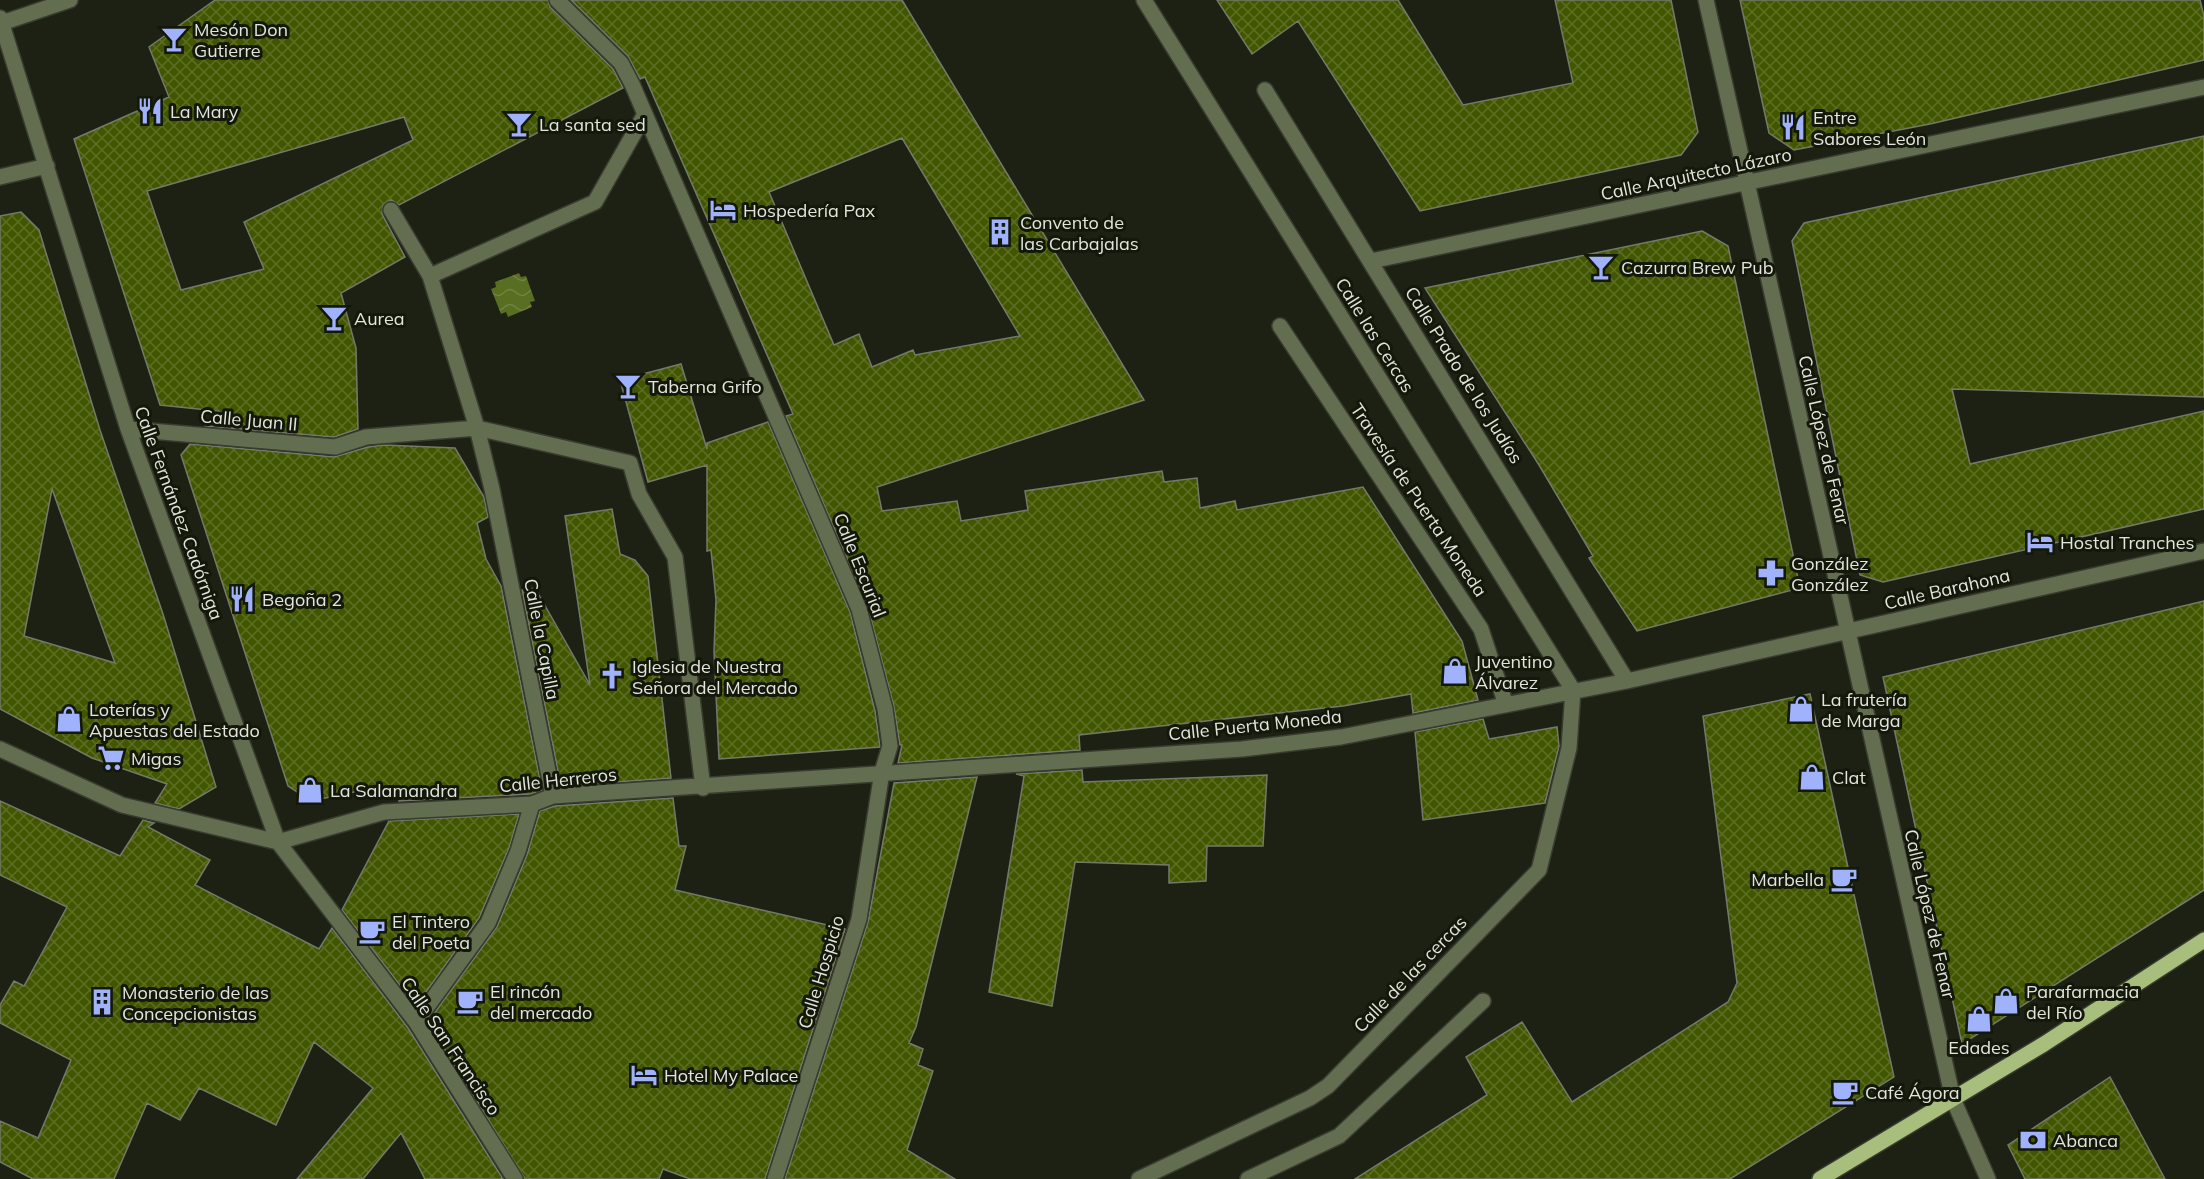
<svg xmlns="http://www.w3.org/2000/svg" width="2204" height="1179" font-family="Mulish,sans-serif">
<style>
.water{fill:url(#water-waves)}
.building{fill:url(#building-cross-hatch);stroke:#747a6a;stroke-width:1.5;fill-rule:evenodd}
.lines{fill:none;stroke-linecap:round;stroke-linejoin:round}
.minor-casing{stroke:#383c2f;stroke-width:18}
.major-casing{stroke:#383c2f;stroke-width:18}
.minor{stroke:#636d4f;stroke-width:15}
.major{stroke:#a8be7d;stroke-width:15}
.labels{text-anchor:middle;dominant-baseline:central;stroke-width:6;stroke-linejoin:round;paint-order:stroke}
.poi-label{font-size:18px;fill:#e2e5dc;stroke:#13180a;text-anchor:start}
.street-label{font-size:18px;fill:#e2e5dc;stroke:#13180a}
</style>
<defs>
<pattern id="water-waves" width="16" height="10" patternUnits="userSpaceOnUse" patternTransform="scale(1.5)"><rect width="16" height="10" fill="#586e21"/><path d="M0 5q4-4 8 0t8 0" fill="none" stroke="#708341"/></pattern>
<pattern id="building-cross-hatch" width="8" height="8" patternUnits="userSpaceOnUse" patternTransform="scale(1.5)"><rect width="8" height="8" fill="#425600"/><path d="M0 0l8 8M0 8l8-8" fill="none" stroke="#5d6e25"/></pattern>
</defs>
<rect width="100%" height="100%" fill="#1c2113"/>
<path class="water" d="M 519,273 L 521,277 L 526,276 L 535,301 L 530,302 L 532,307 L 508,317 L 506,312 L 501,314 L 491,289 L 496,287 L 495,282 Z"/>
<path class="building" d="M 215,0 L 548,0 L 550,7 L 613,69 L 623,88 L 399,205 L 391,200 L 383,205 L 382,214 L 405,257 L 341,293 L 356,348 L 358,429 L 334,437 L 205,426 L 218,411 L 160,405 L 74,139 L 169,97 L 149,47 ZM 404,117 L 413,140 L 244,222 L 264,269 L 181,290 L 147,191 Z
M 571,0 L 902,0 L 1144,400 L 877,487 L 882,511 L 957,501 L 961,521 L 1028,510 L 1025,491 L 1162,471 L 1164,482 L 1197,478 L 1200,508 L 1235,501 L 1237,510 L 1363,487 L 1462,641 L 1478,700 L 1413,713 L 1411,694 L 1343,706 L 1079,735 L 1080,750 L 898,763 L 902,745 L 900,745 L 894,707 L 868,607 L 786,416 L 793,414 L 645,77 L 640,79 L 628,56 ZM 902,138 L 1020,336 L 915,355 L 913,350 L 872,367 L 859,334 L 834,345 L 769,192 Z
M 1217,0 L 1398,0 L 1463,105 L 1573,83 L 1555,0 L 1671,0 L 1698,132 L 1681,155 L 1420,211 L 1298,21 L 1252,54 Z
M 1740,0 L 2200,0 L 2204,16 L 2204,60 L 1930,124 L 1794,150 L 1769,133 Z
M 2204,136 L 2204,397 L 1952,389 L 1970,464 L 2204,411 L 2204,509 L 1883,582 L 1860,575 L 1792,241 L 1804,223 Z
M 21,212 L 39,230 L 100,430 L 163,614 L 216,787 L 179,809 L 155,803 L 167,784 L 92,758 L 0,709 L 0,216 ZM 52,489 L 115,663 L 24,636 Z
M 1702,231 L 1728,246 L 1800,588 L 1637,631 L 1589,558 L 1593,556 L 1539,465 L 1425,288 Z
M 681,364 L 707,449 L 707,443 L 768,422 L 850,612 L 875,711 L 880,747 L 719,759 L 714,651 L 716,600 L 711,550 L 707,551 L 707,465 L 648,482 L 620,380 Z
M 190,444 L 334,457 L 368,447 L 384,445 L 455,448 L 484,497 L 488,517 L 477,523 L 486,559 L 501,586 L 542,790 L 530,794 L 399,801 L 407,787 L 359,794 L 359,791 L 311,801 L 288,786 L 181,455 Z
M 612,509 L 620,554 L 635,560 L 648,576 L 671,778 L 561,786 L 522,590 L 535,588 L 590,685 L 565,516 Z
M 2204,601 L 2204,890 L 1962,1044 L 1883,677 Z
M 1810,694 L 1894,1077 L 1730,1179 L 1355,1179 L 1487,1095 L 1466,1057 L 1522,1022 L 1572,1102 L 1728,1002 L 1737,983 L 1703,716 Z
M 1483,719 L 1489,739 L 1557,727 L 1559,746 L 1545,803 L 1423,820 L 1415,732 Z
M 1082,770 L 1083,782 L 1267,775 L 1263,846 L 1207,846 L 1206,881 L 1169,883 L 1169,865 L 1075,862 L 1052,1006 L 989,992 L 1024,776 L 1016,774 Z
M 977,777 L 916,1027 L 909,1043 L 923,1049 L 918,1065 L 933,1071 L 907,1150 L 955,1179 L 785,1179 L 868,922 L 894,783 Z
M 673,798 L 679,846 L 686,846 L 675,890 L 845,929 L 765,1179 L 690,1179 L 663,1169 L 659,1179 L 525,1179 L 428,1022 L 497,927 L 527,855 L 540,811 L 555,806 Z
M 0,801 L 120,856 L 143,820 L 154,823 L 148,827 L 210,860 L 195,885 L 319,949 L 332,928 L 408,1028 L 503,1179 L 425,1179 L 401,1133 L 363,1179 L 297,1179 L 373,1088 L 314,1042 L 276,1125 L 199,1088 L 180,1120 L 147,1103 L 114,1179 L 33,1179 L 0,1162 L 0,1121 L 38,1138 L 71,1060 L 0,1023 L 0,1005 L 14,981 L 24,986 L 67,907 L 0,875 Z
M 519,814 L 509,848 L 479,918 L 416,1006 L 342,910 L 389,821 Z
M 2110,1077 L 2165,1179 L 2025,1179 L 2008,1145 Z"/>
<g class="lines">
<g class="minor-casing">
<path id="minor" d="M 557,0 L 621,63 L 632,84 L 859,609 L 885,709 L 890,746 L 882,772 L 859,919 L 775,1179
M 1144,0 L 1573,690
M 1706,0 L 1953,1099 L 1988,1179
M 0,18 L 128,429 L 278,842 L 416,1022 L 515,1179
M 2,23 L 70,0
M 1265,90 L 1627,681
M 0,177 L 47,166
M 391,210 L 430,276 L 477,428 L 492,489 L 553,796
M 1371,261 L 2204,87
M 430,276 L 595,202 L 645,114
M 1280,326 L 1481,629 L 1506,705
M 128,429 L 335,447 L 366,437 L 477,428 L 630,463 L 639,494 L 675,557 L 703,788
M 0,749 L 122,805 L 278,842 L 384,812 L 532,804 L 553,796 L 1242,749 L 1341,737 L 1627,681 L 2204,551
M 416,1022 L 488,923 L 518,851 L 532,804
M 1139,1179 L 1310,1098 L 1328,1086 L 1539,870 L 1569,748 L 1573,690
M 1248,1179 L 1339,1136 L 1483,1001"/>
</g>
<g class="major-casing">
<path id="major" d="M 1820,1179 L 2044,1044 L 2204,940"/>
</g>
<use href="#minor" class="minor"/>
<use href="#major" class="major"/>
</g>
<defs>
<g id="bar-bare" transform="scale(2.07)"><path d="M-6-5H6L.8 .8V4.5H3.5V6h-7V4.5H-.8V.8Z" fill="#a1b2fd" stroke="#13180a" stroke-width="2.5" paint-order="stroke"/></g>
<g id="restaurant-bare" transform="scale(2.07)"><path d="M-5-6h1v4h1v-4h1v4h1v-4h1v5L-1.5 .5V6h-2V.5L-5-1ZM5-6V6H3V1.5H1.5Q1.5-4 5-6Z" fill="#a1b2fd" stroke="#13180a" stroke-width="2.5" paint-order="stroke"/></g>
<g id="hotel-bare" transform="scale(2.07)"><path d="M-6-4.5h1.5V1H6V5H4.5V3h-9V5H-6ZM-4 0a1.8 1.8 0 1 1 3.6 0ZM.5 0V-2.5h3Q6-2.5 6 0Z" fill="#a1b2fd" stroke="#13180a" stroke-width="2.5" paint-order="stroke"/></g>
<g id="building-bare" transform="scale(2.07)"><path d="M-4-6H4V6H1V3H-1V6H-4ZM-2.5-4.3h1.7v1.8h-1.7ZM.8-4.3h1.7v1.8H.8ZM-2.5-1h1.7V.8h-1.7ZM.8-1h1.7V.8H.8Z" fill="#a1b2fd" stroke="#13180a" stroke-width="2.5" paint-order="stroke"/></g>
<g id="pharmacy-bare" transform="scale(2.07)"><path d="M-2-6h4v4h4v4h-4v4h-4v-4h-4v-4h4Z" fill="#a1b2fd" stroke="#13180a" stroke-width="2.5" paint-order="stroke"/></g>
<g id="shop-bare" transform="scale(2.07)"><path d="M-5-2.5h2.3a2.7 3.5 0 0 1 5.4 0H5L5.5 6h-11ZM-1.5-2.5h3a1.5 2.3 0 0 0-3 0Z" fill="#a1b2fd" stroke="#13180a" stroke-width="2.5" paint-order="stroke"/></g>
<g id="church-bare" transform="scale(2.07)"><path d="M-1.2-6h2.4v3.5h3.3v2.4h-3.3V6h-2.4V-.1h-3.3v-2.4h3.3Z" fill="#a1b2fd" stroke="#13180a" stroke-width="2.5" paint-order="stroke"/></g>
<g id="supermarket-bare" transform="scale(2.07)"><path d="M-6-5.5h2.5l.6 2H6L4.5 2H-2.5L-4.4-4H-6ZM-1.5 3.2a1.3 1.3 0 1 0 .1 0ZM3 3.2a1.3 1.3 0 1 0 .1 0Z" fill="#a1b2fd" stroke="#13180a" stroke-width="2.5" paint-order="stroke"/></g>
<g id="cafe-bare" transform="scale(2.07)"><path d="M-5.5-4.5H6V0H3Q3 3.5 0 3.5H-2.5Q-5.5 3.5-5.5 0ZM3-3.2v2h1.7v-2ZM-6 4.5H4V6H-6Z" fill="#a1b2fd" stroke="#13180a" stroke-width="2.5" paint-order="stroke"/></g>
<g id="bank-bare" transform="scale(2.07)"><path d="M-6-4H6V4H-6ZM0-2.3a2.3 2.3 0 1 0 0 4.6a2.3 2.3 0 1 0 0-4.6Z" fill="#a1b2fd" stroke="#13180a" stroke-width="2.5" paint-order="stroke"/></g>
</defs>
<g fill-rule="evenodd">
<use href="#bar-bare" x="174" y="39"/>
<use href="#restaurant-bare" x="150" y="111"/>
<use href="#bar-bare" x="519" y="124"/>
<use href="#restaurant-bare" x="1793" y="127"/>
<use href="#hotel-bare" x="723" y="210"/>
<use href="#building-bare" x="1000" y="232"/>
<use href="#bar-bare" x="1601" y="267"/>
<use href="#bar-bare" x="334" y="318"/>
<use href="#bar-bare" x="628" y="386"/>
<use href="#hotel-bare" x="2040" y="542"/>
<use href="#pharmacy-bare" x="1771" y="573"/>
<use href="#restaurant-bare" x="242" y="599"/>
<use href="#shop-bare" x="1455" y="671"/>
<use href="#church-bare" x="612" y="676"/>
<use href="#shop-bare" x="1801" y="709"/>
<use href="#shop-bare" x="69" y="719"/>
<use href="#supermarket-bare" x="111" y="758"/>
<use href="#shop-bare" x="1812" y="777"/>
<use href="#shop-bare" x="310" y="790"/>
<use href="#cafe-bare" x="1844" y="879"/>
<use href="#cafe-bare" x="372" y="931"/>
<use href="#cafe-bare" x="470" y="1001"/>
<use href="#shop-bare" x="2006" y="1001"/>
<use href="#building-bare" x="102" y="1002"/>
<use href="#shop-bare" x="1979" y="1019"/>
<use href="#hotel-bare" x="644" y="1075"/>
<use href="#cafe-bare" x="1845" y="1092"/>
<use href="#bank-bare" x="2033" y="1140"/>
</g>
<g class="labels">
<g class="poi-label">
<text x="194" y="29">Mesón Don<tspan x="194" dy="21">Gutierre</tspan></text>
<text x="170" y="111">La Mary</text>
<text x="1813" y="117">Entre<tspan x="1813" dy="21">Sabores León</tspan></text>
<text x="539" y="124">La santa sed</text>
<text x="743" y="210">Hospedería Pax</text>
<text x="1020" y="222">Convento de<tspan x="1020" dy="21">las Carbajalas</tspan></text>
<text x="1621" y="267">Cazurra Brew Pub</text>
<text x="354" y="318">Aurea</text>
<text x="648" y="386">Taberna Grifo</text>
<text x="2060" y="542">Hostal Tranches</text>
<text x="1791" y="563">González<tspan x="1791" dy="21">González</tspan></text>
<text x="262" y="599">Begoña 2</text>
<text x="1475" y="661">Juventino<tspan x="1475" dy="21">Álvarez</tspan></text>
<text x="632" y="666">Iglesia de Nuestra<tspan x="632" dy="21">Señora del Mercado</tspan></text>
<text x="1821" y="699">La frutería<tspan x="1821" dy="21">de Marga</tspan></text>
<text x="89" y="709">Loterías y<tspan x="89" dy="21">Apuestas del Estado</tspan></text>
<text x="131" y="758">Migas</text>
<text x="1832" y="777">Clat</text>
<text x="330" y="790">La Salamandra</text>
<text x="1824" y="879" text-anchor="end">Marbella</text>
<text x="392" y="921">El Tintero<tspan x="392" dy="21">del Poeta</tspan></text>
<text x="490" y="991">El rincón<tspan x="490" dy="21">del mercado</tspan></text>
<text x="2026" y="991">Parafarmacia<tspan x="2026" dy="21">del Río</tspan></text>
<text x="122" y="992">Monasterio de las<tspan x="122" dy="21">Concepcionistas</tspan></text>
<text x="1979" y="1047" text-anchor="middle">Edades</text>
<text x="664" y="1075">Hotel My Palace</text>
<text x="1865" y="1092">Café Ágora</text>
<text x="2053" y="1140">Abanca</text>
</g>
<g class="street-label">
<text transform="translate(1696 174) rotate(-12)">Calle Arquitecto Lázaro</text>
<text transform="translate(1375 335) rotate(58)">Calle las Cercas</text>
<text transform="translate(1464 375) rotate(58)">Calle Prado de los Judíos</text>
<text transform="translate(249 420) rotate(5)">Calle Juan II</text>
<text transform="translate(1824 440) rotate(77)">Calle López de Fenar</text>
<text transform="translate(1419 500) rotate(56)">Travesía de Puerta Moneda</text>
<text transform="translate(179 513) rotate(70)">Calle Fernández Cadórniga</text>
<text transform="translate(860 565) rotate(68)">Calle Escurial</text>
<text transform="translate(1947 589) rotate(-13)">Calle Barahona</text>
<text transform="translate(542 639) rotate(79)">Calle la Capilla</text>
<text transform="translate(1255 725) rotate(-6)">Calle Puerta Moneda</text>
<text transform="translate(558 780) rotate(-6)">Calle Herreros</text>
<text transform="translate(1930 914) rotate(77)">Calle López de Fenar</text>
<text transform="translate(821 972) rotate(-73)">Calle Hospicio</text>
<text transform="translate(1410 974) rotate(-46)">Calle de las cercas</text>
<text transform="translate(451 1046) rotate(56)">Calle San Francisco</text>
</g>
</g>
</svg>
